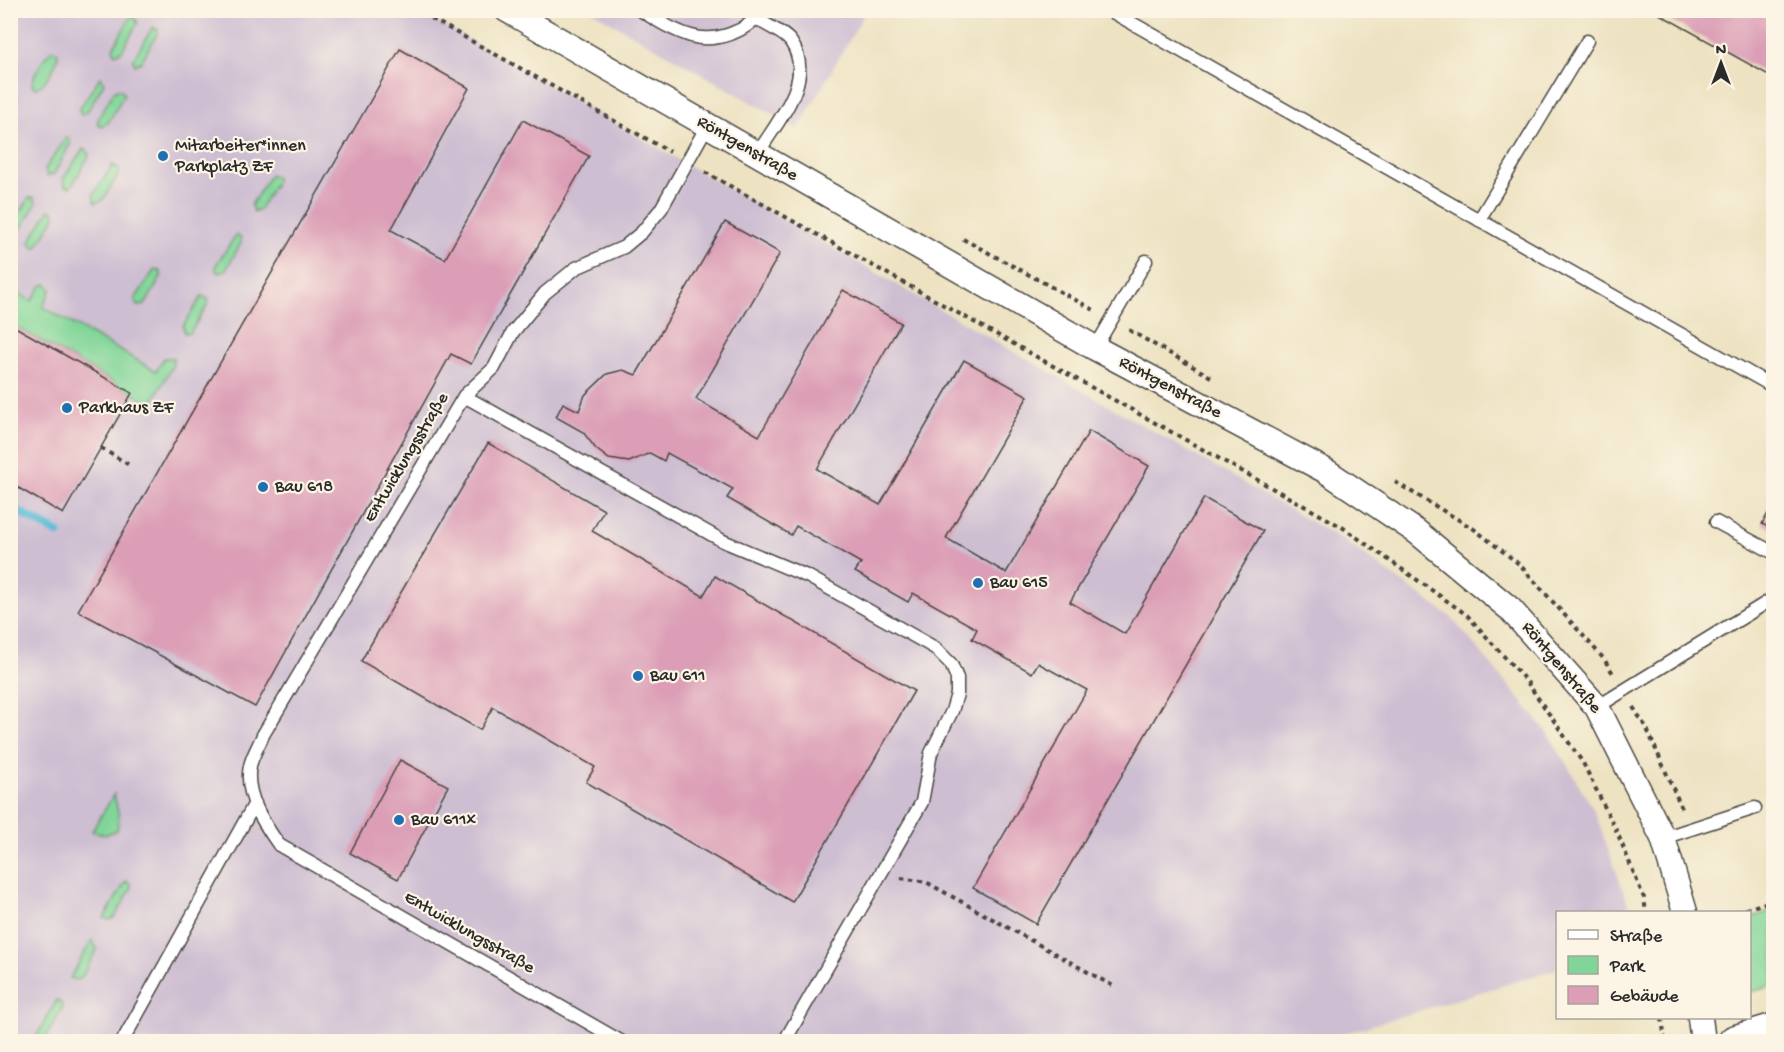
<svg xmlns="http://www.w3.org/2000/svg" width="1784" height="1052" font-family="'Gochi Hand',sans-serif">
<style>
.industrial{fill:#cebed2}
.green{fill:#80d598;stroke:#568062;stroke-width:1.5}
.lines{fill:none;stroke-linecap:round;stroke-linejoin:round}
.stream{stroke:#55b8d4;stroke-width:9}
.building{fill:#db9eb6}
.lane-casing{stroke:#484642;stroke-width:15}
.street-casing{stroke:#484642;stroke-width:27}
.highway-casing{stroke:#484642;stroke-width:36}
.path{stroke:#484642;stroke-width:4;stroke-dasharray:4.5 4.5;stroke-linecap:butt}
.lane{stroke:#fff;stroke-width:12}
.street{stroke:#fff;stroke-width:24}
.highway{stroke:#fff;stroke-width:33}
.poi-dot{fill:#1f6fb2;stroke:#fcf5e5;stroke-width:2}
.labels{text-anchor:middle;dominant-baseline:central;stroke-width:4.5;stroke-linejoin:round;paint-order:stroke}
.poi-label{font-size:18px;fill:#2b2b2b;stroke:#fcf5e5;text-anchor:start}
.street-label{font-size:18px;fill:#2b2b2b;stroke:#fcf5e5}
</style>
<rect width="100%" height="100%" fill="#fcf5e5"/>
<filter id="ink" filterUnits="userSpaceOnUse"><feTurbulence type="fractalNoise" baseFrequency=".0167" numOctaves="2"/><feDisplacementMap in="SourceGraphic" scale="12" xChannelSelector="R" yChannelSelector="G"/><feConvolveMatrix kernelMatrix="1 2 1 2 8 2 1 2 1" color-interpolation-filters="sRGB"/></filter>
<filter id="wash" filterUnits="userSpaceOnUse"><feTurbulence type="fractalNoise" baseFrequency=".008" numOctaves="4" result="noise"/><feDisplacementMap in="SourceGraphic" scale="24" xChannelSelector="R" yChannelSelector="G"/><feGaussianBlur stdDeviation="1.35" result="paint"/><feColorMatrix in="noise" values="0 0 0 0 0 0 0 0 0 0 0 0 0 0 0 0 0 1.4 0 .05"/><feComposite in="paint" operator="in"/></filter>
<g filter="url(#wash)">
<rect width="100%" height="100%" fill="#ede2c1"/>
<path class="industrial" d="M 10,11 L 419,11 L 1343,540 L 1452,618 L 1547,732 L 1593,808 L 1631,912 L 1558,912 L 1557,969 L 1320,1041 L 11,1041 Z
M 591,11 L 866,11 L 798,129 Z"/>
<path class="green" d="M 133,16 L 138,22 L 122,51 L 115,54 L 113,48 L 129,19 Z
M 153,27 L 158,30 L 157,34 L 141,62 L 135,65 L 133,59 Z
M 52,50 L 58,53 C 58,63 46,85 36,88 L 32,86 C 32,76 44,56 52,50 Z
M 100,77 L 104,83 L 87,112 L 81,115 L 79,109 Z
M 118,89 L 123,91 L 124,95 L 108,123 L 102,126 L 98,124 L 98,119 L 114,91 Z
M 66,138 L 70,139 L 70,144 L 54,174 L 47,176 L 45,169 Z
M 83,149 L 87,150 L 89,156 L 71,187 L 65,186 L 63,179 Z
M 113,165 L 118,168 L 119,173 L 103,200 L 95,203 L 93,195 Z
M 270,175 L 276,177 L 276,181 L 260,209 L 254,212 L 251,205 Z
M 29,198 L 34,198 L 36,204 L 17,236 L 13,236 L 11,229 Z
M 49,210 L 54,211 L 55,217 L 37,247 L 32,247 L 30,241 Z
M 236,235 L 241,238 L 241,243 L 226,270 L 220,273 L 216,271 L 216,265 Z
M 155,269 L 161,272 L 161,277 L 145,305 L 137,306 L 135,299 Z
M 46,284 L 51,289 L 43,307 L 156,371 L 164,358 L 173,358 L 173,365 L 151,404 L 11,324 L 11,289 L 32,301 L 41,286 Z
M 202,296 L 208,299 L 208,304 L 190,333 L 184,333 L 183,326 Z
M 114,794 L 119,817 L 117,830 L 105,835 L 92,831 Z
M 126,881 L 131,884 L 131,889 L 115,917 L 110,920 L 104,918 Z
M 1773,910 L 1773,986 L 1750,992 L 1750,918 Z
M 92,940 L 97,949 L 82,977 L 78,980 L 70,978 Z
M 57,1000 L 62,1004 L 62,1009 L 46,1037 L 41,1039 L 36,1037 Z"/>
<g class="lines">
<path class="stream" d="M 10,507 L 58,533"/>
</g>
<g id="blocks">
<path class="building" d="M 1652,10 L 1774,10 L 1774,78 Z
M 400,49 L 469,88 L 391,230 L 445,259 L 523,120 L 589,156 L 471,364 L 451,354 L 255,707 L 78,611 Z
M 725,222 L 780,253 L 696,399 L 759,436 L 843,290 L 901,323 L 817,469 L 880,505 L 964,360 L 1028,396 L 946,538 L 1006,573 L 1089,431 L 1149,466 L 1070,602 L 1125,634 L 1204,498 L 1263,531 L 1036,924 L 973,888 L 1087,690 L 1038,663 L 1032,673 L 972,639 L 977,629 L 913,593 L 908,602 L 855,572 L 861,563 L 796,526 L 791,535 L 727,498 L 733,489 L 667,453 L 664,461 L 650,453 L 629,462 L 609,459 L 596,449 L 583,432 L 556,417 L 563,403 L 579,411 L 585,395 L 607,374 L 623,370 L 636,375 Z
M 10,324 L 132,393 L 63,514 L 10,483 Z
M 488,443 L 604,510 L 592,531 L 703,596 L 715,576 L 914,691 L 792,902 L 586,782 L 595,767 L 493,707 L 480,730 L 361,661 Z
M 1774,503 L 1774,530 L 1762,524 Z
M 400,760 L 448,786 L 398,879 L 350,853 Z"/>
</g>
</g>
<g filter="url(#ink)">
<use href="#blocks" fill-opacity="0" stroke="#484642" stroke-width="1.5"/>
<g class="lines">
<g class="lane-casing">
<path id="lane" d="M 640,10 C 656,20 672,30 691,36 C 715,43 749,32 761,10
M 1109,10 L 1774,387
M 757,19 C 766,25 785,33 791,42 C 817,80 775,123 757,155
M 1479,220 L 1587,41
M 1095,348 L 1146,261
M 464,396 L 723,541 L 809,577 L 935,648 L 951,664 L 957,678 L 957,694 L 952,711 L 931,753 L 922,802 L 784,1042
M 1716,522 L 1774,553
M 1597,707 L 1774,598
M 1663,838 L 1755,808
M 122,1042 L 255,803
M 622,1042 L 279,845 C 264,824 244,794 250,766 C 252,756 259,745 263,735 L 464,396 L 494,368 L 513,332 L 545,293 L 576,268 L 624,247 L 642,232 L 661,209 L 707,126"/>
</g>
<g class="street-casing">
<path id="street" d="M 507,10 L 1095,348 L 1326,471 L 1417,532 L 1510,609 L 1597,707 L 1663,838 L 1685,912
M 1700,1018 L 1703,1042"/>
</g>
<g class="highway-casing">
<path id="highway" d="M 1735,1042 L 1774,1030"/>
</g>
<path class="path" d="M 416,10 L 670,152
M 705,172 L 1342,527 L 1467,615 L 1527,682 L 1583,763 L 1617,832 L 1644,898 L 1646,912
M 963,239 L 1094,310
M 1129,330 L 1211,377
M 101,448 L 131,466
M 1395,482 L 1474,529 L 1519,564 L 1604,659 L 1614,675
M 1633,707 L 1647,729 L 1683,811
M 901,878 L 926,882 L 1113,986
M 1737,912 L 1774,900
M 1662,1018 L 1665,1042"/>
<use href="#lane" class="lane"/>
<use href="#street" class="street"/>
<use href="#highway" class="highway"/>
</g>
</g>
<g class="poi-dot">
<circle cx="163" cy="156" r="6"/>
<circle cx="67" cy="408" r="6"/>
<circle cx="263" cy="487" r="6"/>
<circle cx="978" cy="583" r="6"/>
<circle cx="638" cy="676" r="6"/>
<circle cx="399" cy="820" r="6"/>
</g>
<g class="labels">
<g class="poi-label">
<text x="175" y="146">Mitarbeiter*innen<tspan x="175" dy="21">Parkplatz ZF</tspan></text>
<text x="79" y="408">Parkhaus ZF</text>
<text x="275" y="487">Bau 618</text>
<text x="990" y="583">Bau 615</text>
<text x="650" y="676">Bau 611</text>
<text x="411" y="820">Bau 611x</text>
</g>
<g class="street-label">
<text transform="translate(747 149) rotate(30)">Röntgenstraße</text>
<text transform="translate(1170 388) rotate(28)">Röntgenstraße</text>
<text transform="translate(407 458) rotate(-59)">Entwicklungsstraße</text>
<text transform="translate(1561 668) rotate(50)">Röntgenstraße</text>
<text transform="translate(469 933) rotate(30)">Entwicklungsstraße</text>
</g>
</g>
<rect width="1784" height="1052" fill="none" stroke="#fcf5e5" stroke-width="36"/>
<rect x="1556" y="911" width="195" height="108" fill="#fcf5e5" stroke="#a8a49b" stroke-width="1.5"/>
<rect x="1568" y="930" width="30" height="9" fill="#ffffff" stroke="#a8a49b" stroke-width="1.5"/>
<text x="1610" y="941" font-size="18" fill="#2b2b2b">Straße</text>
<rect x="1568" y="956" width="30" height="18" fill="#80d598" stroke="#a8a49b" stroke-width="1.5"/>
<text x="1610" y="971" font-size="18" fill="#2b2b2b">Park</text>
<rect x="1568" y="986" width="30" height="18" fill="#db9eb6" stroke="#a8a49b" stroke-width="1.5"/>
<text x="1610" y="1001" font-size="18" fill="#2b2b2b">Gebäude</text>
<g transform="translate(1721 63)" stroke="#fcf5e5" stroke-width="4.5" paint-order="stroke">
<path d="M0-4.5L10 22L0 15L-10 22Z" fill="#2b2b2b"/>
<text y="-9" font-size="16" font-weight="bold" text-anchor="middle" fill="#2b2b2b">N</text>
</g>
</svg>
